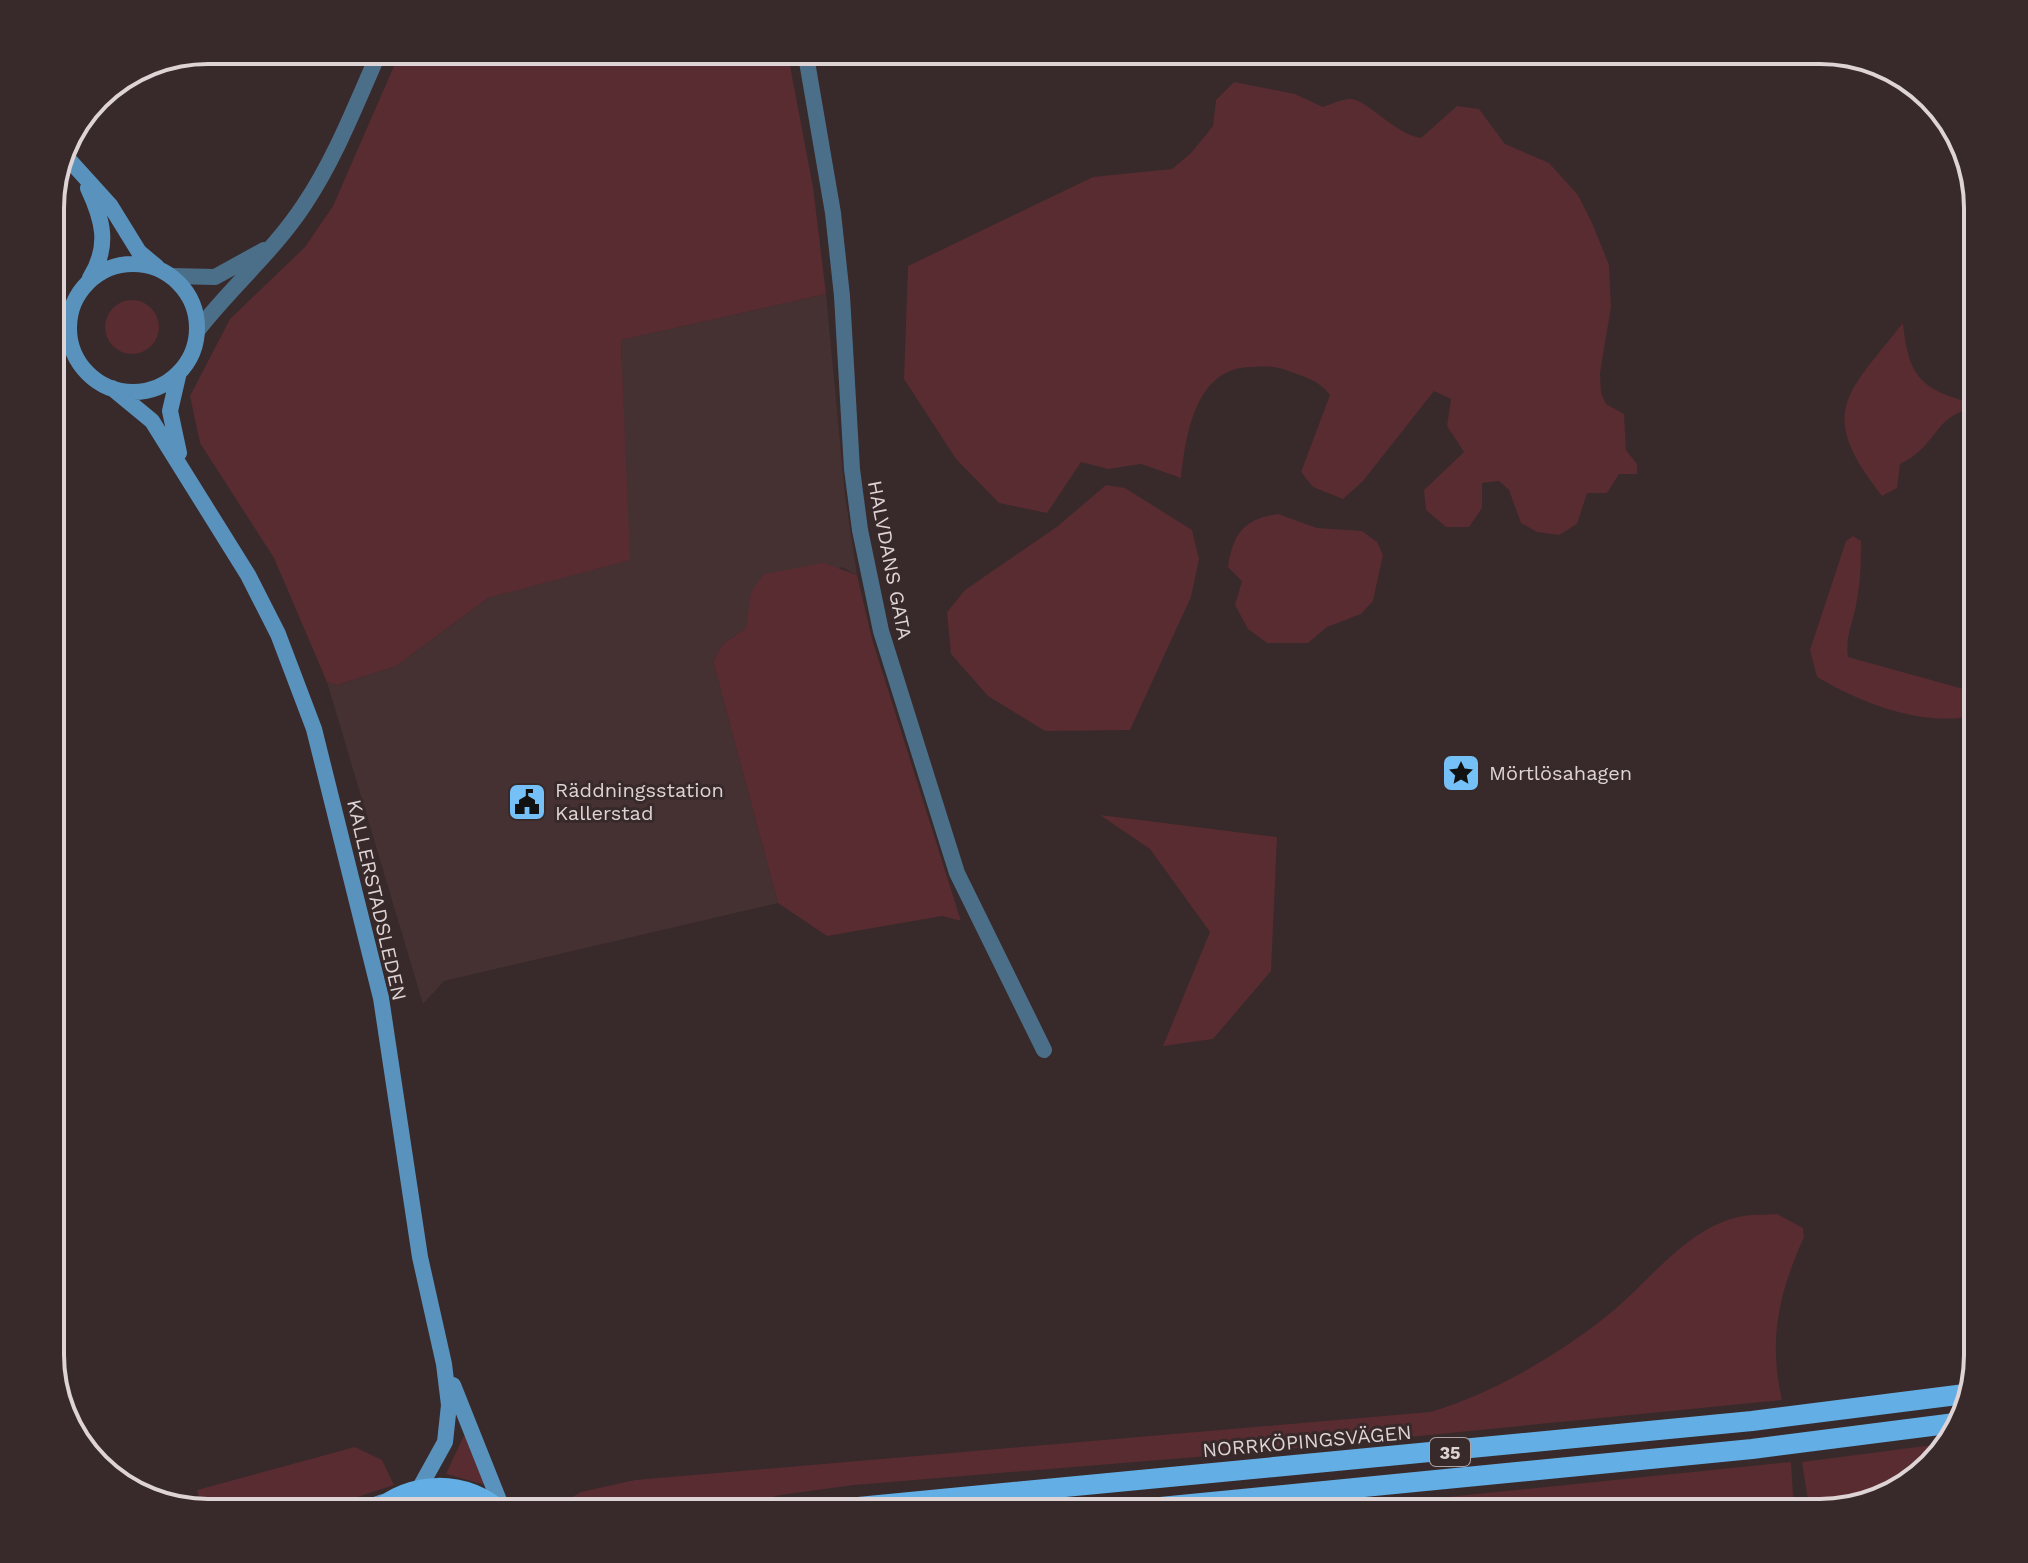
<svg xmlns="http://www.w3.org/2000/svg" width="2028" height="1563" font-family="'Work Sans',sans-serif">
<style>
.built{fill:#463132}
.green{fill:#582c30}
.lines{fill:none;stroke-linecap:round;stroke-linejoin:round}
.minor{stroke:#4b6f89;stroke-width:16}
.secondary{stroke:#5993bd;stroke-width:16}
.primary{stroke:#62aee5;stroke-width:20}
.labels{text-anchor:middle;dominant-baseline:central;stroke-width:6;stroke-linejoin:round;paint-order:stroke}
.shield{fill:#38292a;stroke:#aca1a2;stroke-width:2}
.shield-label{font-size:18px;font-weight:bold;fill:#ded4d5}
.street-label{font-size:20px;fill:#ded4d5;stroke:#38292a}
.poi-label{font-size:20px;fill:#ded4d5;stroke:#38292a;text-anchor:start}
.rim{fill:none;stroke:#ded4d5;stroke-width:4}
</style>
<rect width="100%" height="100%" fill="#38292a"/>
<path class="built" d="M 826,294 L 845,495 L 857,575 L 842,567 L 748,616 L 746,628 L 723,644 L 713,661 L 778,903 L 444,981 L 423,1004 L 327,682 L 337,685 L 396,666 L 488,598 L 629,560 L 621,340 Z"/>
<path class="green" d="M 401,50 L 787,50 L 813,187 L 826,294 L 621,340 L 630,560 L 488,598 L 396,666 L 337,685 L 327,682 L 274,558 L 200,443 L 190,396 L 230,319 L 305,247 L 333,206 Z
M 1234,82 L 1295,94 L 1323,107 C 1331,104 1340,100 1349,99 C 1365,97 1393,133 1421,138 L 1457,106 L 1479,109 L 1505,144 L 1549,163 L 1578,195 L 1593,225 L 1609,265 L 1611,307 L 1600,373 L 1601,393 L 1606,404 L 1624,414 L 1626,450 L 1637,464 L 1637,474 L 1619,474 L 1607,493 L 1587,493 L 1577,524 L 1559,535 L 1537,532 L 1521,523 L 1509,490 L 1499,481 L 1482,483 L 1482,508 L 1469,527 L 1446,527 L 1426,510 L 1424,490 L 1464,452 L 1447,426 L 1451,399 L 1434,391 L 1363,481 L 1343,499 L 1313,487 L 1301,472 L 1330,395 C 1318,379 1301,376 1283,369 C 1273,366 1263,366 1252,367 C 1196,367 1186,433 1181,478 L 1141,464 L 1108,469 L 1081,462 L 1047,513 L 999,503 L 956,459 L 904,379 L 908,266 L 1093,177 L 1172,169 L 1191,153 L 1213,126 L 1216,100 Z
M105 327a27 27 0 1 1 54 0a27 27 0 1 1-54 0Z
M 1903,323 C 1908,372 1918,388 1965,401 L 1966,410 C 1933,420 1936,447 1900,464 L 1897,488 L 1882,496 C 1816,412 1846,395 1903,323 Z
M 1106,485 L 1125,488 L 1192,530 L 1199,559 L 1191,597 L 1130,730 L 1045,731 L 988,696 L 951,654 L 947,612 L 965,590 L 1058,526 Z
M 1278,514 L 1317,528 L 1362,531 L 1377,542 L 1383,555 L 1373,601 L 1361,614 L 1327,627 L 1308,643 L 1267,643 L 1248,629 L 1235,605 L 1242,581 L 1228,567 C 1233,533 1244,519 1278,514 Z
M 1853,536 L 1861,541 C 1861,560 1861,580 1857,600 C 1854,621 1845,635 1848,657 L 1978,693 L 1978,715 C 1924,728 1863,704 1817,677 L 1810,650 L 1846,541 Z
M 824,563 L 857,575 L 872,639 L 961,921 L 942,916 L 827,936 L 778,903 L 713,661 L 723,644 L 746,628 L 751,592 L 764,574 Z
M 1100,815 L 1277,837 L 1271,971 L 1213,1039 L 1163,1046 L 1210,932 L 1150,849 Z
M 1777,1214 L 1803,1228 L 1804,1237 C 1779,1293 1768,1339 1782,1400 L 1258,1452 L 854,1485 L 780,1495 L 714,1513 L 545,1513 L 581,1492 L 635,1480 L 1430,1412 C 1493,1393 1551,1359 1603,1319 C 1645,1287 1681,1233 1734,1218 C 1748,1214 1763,1215 1777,1214 Z
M 465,1433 L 486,1485 L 446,1474 Z
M 1948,1443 L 1945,1452 L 1890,1497 L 1820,1513 L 1810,1513 L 1802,1462 Z
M 355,1447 L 382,1460 L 394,1485 L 309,1513 L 203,1511 L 197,1490 Z
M 1791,1462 L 1794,1513 L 1669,1513 L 1594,1508 L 1517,1513 L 1289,1513 Z
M 442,1503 L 475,1513 L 419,1513 L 417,1506 Z"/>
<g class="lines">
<path class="minor" d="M 805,50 L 833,213 L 842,296 L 852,469 L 860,530 L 881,631 L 957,873 L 1044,1050
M 171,276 L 215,277 L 264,250
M 197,331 C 231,287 273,252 304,205 C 336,157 357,102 380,50"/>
<path class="secondary" d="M 62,152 L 110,205 L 139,252 L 157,267
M 88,188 C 103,220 110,246 90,278
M69 328a64 64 0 1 1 128 0a64 64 0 1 1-128 0Z
M 112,388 L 152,421 L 248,575 L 278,634 L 314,729 L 381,998 L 420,1257 L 444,1364 L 449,1405 L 445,1442 L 419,1489
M 179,453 L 170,411 L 179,372
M 453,1385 L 504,1513
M 352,1513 L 383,1502"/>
<path class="primary" d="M 374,1513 C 412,1480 464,1479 503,1513
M 796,1513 L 1752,1421 L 1965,1394
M 1099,1513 L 1752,1449 L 1955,1423"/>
</g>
<defs>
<g id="sight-square" transform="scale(2)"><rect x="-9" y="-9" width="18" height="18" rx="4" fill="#75c0f6" stroke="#38292a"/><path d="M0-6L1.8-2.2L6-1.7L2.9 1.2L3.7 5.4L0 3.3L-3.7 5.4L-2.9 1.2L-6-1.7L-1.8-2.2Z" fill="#111"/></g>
<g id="civic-square" transform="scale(2)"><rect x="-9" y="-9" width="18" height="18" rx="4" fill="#75c0f6" stroke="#38292a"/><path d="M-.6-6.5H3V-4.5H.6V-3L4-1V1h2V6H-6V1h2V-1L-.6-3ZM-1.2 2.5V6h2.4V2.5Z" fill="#111"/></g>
</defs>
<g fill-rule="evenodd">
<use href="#sight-square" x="1461" y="773"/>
<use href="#civic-square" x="527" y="802"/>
</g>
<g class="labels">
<rect class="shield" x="1430" y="1438" width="40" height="28" rx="6"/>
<g class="shield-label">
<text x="1450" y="1452">35</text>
</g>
<g class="street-label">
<text transform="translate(890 560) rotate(79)">HALVDANS GATA</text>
<text transform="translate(377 900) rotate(77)">KALLERSTADSLEDEN</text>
<text transform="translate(1307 1441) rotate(-5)">NORRKÖPINGSVÄGEN</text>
</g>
<g class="poi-label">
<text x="1489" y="773">Mörtlösahagen</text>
<text x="555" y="790">Räddningsstation<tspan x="555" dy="23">Kallerstad</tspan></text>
</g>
</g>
<path d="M0 0H2028V1563H0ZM208 64H1820A144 144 0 0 1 1964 208V1355A144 144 0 0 1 1820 1499H208A144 144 0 0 1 64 1355V208A144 144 0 0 1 208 64Z" fill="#38292a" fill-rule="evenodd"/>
<path class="rim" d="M208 64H1820A144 144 0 0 1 1964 208V1355A144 144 0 0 1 1820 1499H208A144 144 0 0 1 64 1355V208A144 144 0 0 1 208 64Z"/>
</svg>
